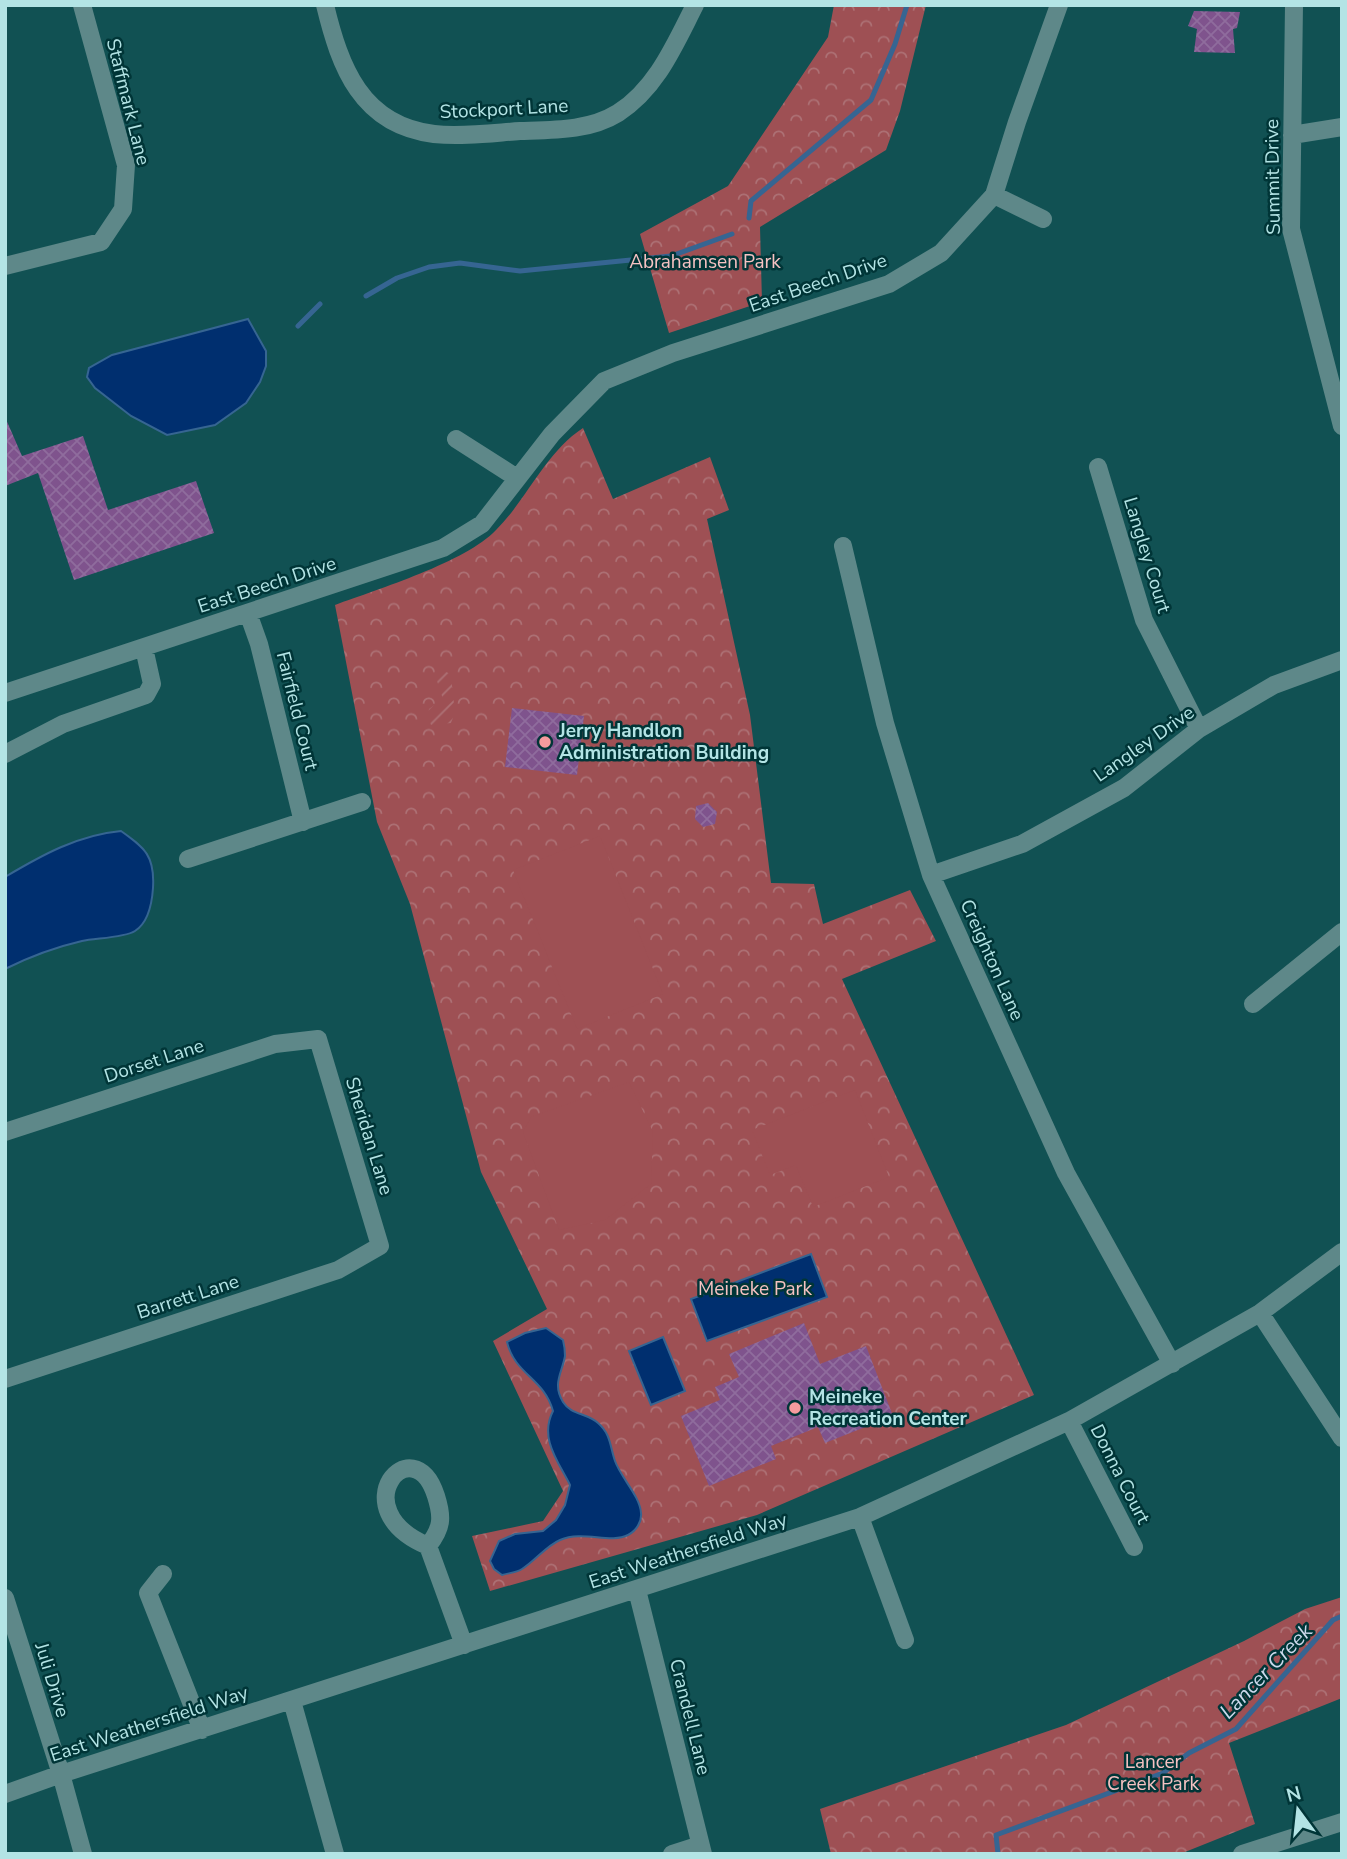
<svg xmlns="http://www.w3.org/2000/svg" width="1347" height="1859" font-family="'Nunito Sans',sans-serif">
<style>
.forest{fill:url(#forest-crowns)}
.garden{fill:url(#garden-furrows)}
.pitch{fill:#9e5054}
.water{fill:#002f6f;stroke:#366592;stroke-width:2}
.lines{fill:none;stroke-linecap:round;stroke-linejoin:round}
.stream{stroke:#366592;stroke-width:5}
.building{fill:url(#building-cross-hatch)}
.minor{stroke:#5e8889;stroke-width:18}
.poi-dot{fill:#f59b9d;stroke:#003537;stroke-width:2.5}
.labels{text-anchor:middle;dominant-baseline:central;stroke-width:5;stroke-linejoin:round;paint-order:stroke}
.street-label{font-size:19px;fill:#b3e4e5;stroke:#003537}
.park-label{font-size:19px;fill:#f6c2c2;stroke:#003537}
.poi-label{font-size:19px;font-weight:bold;fill:#b3e4e5;stroke:#003537;text-anchor:start}
.water-label{font-size:21px;font-style:italic;fill:#ccd9ec;stroke:#003537}
</style>
<defs>
<pattern id="forest-crowns" width="20" height="18" patternUnits="userSpaceOnUse" patternTransform="scale(1.75)"><rect width="20" height="18" fill="#9e5054"/><path d="M2 6a3 3 0 1 1 6 0M12 15a3 3 0 1 1 6 0" fill="none" stroke="#ad7175"/></pattern>
<pattern id="garden-furrows" width="10" height="10" patternUnits="userSpaceOnUse" patternTransform="scale(1.75)"><rect width="10" height="10" fill="#9e5054"/><path d="M-1 1l2-2M0 10L10 0M9 11l2-2" fill="none" stroke="#ad7175"/></pattern>
<pattern id="building-cross-hatch" width="8" height="8" patternUnits="userSpaceOnUse" patternTransform="scale(1.75)"><rect width="8" height="8" fill="#7f538d"/><path d="M0 0l8 8M0 8l8-8" fill="none" stroke="#8f6c9d"/></pattern>
</defs>
<rect width="100%" height="100%" fill="#115153"/>
<path class="forest" d="M 834,5 L 926,5 L 900,111 L 886,150 L 760,227 L 762,302 L 669,333 L 640,234 L 728,186 L 828,37 Z
M 583,428 L 613,499 L 710,457 L 729,510 L 707,519 L 750,715 L 771,883 L 814,884 L 823,924 L 910,890 L 936,941 L 842,979 L 1034,1395 L 757,1515 L 490,1591 L 472,1536 L 543,1521 L 563,1491 L 493,1341 L 547,1309 L 481,1172 L 410,904 L 377,822 L 335,605 C 378,589 466,562 496,530 C 528,498 545,453 583,428 Z
M 1342,1597 L 1342,1698 L 1229,1743 L 1255,1824 L 1180,1854 L 831,1854 L 820,1809 L 1066,1725 L 1244,1641 L 1305,1609 Z"/>
<path class="garden" d="M 441,669 L 450,674 L 455,711 L 451,723 L 431,725 L 428,716 L 429,709 L 443,699 L 436,678 Z"/>
<path class="pitch" d="M 600,836 L 663,994 L 577,1029 L 513,870 Z
M 629,1082 L 653,1132 L 651,1184 L 605,1220 L 559,1230 L 523,1132 L 531,1117 Z
M 855,1090 L 889,1177 L 813,1207 L 796,1165 L 770,1175 L 752,1130 Z"/>
<path class="water" d="M 248,319 L 266,351 L 266,366 L 260,382 L 246,403 L 215,425 L 167,435 L 131,416 L 95,388 L 87,377 L 89,368 L 112,355 Z
M 121,831 C 145,848 155,856 153,888 C 152,903 149,922 135,931 C 124,938 95,938 82,941 C 56,947 29,957 5,969 L 5,877 C 42,855 78,835 121,831 Z
M 811,1254 L 827,1297 L 707,1341 L 691,1299 Z
M 546,1328 L 563,1340 C 564,1344 565,1351 565,1356 C 562,1373 552,1384 563,1402 C 571,1415 587,1413 598,1423 C 611,1434 610,1447 615,1461 C 621,1478 640,1496 641,1513 C 642,1522 636,1531 628,1535 C 610,1544 583,1530 560,1540 C 546,1546 535,1561 522,1569 C 516,1573 508,1573 502,1575 L 494,1569 L 490,1561 L 499,1541 L 515,1534 L 543,1531 L 556,1520 L 565,1505 L 570,1485 C 558,1461 539,1438 553,1411 C 544,1378 515,1375 507,1342 L 525,1333 Z
M 663,1337 L 685,1391 L 651,1405 L 629,1351 Z"/>
<g class="lines">
<path class="stream" d="M 749,218 L 751,201 L 871,100 L 895,44 L 907,5
M 366,296 L 397,278 L 429,267 L 460,263 L 520,271 L 671,256 L 732,234
M 298,326 L 320,304
M 998,1854 L 996,1835 L 1163,1773 L 1189,1753 L 1236,1729 L 1333,1620 L 1342,1616"/>
</g>
<path class="building" d="M 1194,11 L 1240,12 L 1237,28 L 1233,29 L 1235,53 L 1194,52 L 1197,29 L 1188,26 Z
M 5,417 L 22,456 L 83,436 L 108,510 L 196,481 L 214,533 L 74,580 L 38,473 L 5,486 Z
M 512,708 L 584,716 L 577,775 L 505,767 Z
M 708,803 L 717,812 L 715,824 L 703,827 L 695,819 L 696,806 Z
M 804,1323 L 820,1364 L 866,1346 L 893,1416 L 825,1443 L 818,1427 L 771,1446 L 776,1459 L 709,1486 L 681,1416 L 720,1400 L 715,1387 L 739,1377 L 729,1354 Z"/>
<g class="lines">
<path class="minor" d="M 325,5 C 340,67 361,125 434,134 C 462,137 492,133 520,131 C 553,130 589,131 618,113 C 657,88 675,44 695,5
M 1294,5 L 1291,229 L 1342,426
M 1292,135 L 1342,127
M 994,195 L 1043,219
M 5,266 L 101,242 L 123,209 L 126,165 L 82,5
M 456,439 L 517,478
M 1098,467 L 1144,620 L 1199,729
M 843,546 L 885,723 L 931,875 L 1066,1173 L 1172,1364
M 248,613 L 259,644 L 303,822
M 5,693 L 443,548 L 482,524 L 552,434 L 604,381 L 673,353 L 889,284 L 941,253 L 994,195 L 1017,122 L 1059,5
M 5,754 L 63,724 L 146,695 L 152,684 L 144,648
M 188,859 L 362,802
M 931,875 L 1022,844 L 1124,788 L 1199,729 L 1274,685 L 1342,660
M 1253,1004 L 1342,932
M 5,1132 L 275,1044 L 318,1039 L 380,1246 L 338,1270 L 5,1379
M 1260,1313 L 1342,1438
M 1069,1421 L 1134,1547
M 860,1517 L 905,1640
M 428,1546 C 442,1528 443,1518 436,1496 C 413,1425 340,1509 428,1546 L 464,1645
M 163,1574 L 148,1593 L 202,1730
M 637,1590 L 703,1854
M 5,1598 L 61,1774 L 83,1854
M 292,1701 L 335,1854
M 5,1794 L 61,1774 L 860,1517 L 1069,1421 L 1260,1313 L 1342,1252
M 672,1854 L 700,1845
M 1242,1854 L 1342,1822"/>
</g>
<g class="poi-dot">
<circle cx="545" cy="742" r="7"/>
<circle cx="795" cy="1408" r="7"/>
</g>
<g class="labels">
<g class="street-label">
<text transform="translate(128 102) rotate(76)">Staffmark Lane</text>
<text transform="translate(504 109) rotate(-3)">Stockport Lane</text>
<text transform="translate(1273 177) rotate(-91)">Summit Drive</text>
<text transform="translate(818 283) rotate(-19)">East Beech Drive</text>
<text transform="translate(1147 555) rotate(73)">Langley Court</text>
<text transform="translate(267 585) rotate(-18)">East Beech Drive</text>
<text transform="translate(297 711) rotate(76)">Fairfield Court</text>
<text transform="translate(1144 744) rotate(-35)">Langley Drive</text>
<text transform="translate(992 960) rotate(66)">Creighton Lane</text>
<text transform="translate(154 1061) rotate(-18)">Dorset Lane</text>
<text transform="translate(369 1136) rotate(73)">Sheridan Lane</text>
<text transform="translate(188 1297) rotate(-18)">Barrett Lane</text>
<text transform="translate(1120 1474) rotate(63)">Donna Court</text>
<text transform="translate(688 1551) rotate(-18)">East Weathersfield Way</text>
<text transform="translate(52 1680) rotate(73)">Juli Drive</text>
<text transform="translate(690 1717) rotate(76)">Crandell Lane</text>
<text transform="translate(149 1724) rotate(-18)">East Weathersfield Way</text>
</g>
<g class="park-label">
<text x="705" y="262">Abrahamsen Park</text>
<text x="755" y="1289">Meineke Park</text>
<text x="1153" y="1762">Lancer<tspan x="1153" dy="22">Creek Park</tspan></text>
</g>
<g class="poi-label">
<text x="559" y="731">Jerry Handlon<tspan x="559" dy="22">Administration Building</tspan></text>
<text x="809" y="1397">Meineke<tspan x="809" dy="22">Recreation Center</tspan></text>
</g>
<g class="water-label">
<text transform="translate(1266 1671) rotate(-46)">Lancer Creek</text>
</g>
</g>
<rect width="1347" height="1859" fill="none" stroke="#b3e4e5" stroke-width="14"/>
<g transform="translate(1298 1810) rotate(345)" stroke="#003537" stroke-width="5" paint-order="stroke">
<path d="M0-5L12 26L0 18L-12 26Z" fill="#b3e4e5"/>
<text y="-10" font-size="19" font-weight="bold" text-anchor="middle" fill="#b3e4e5">N</text>
</g>
</svg>
